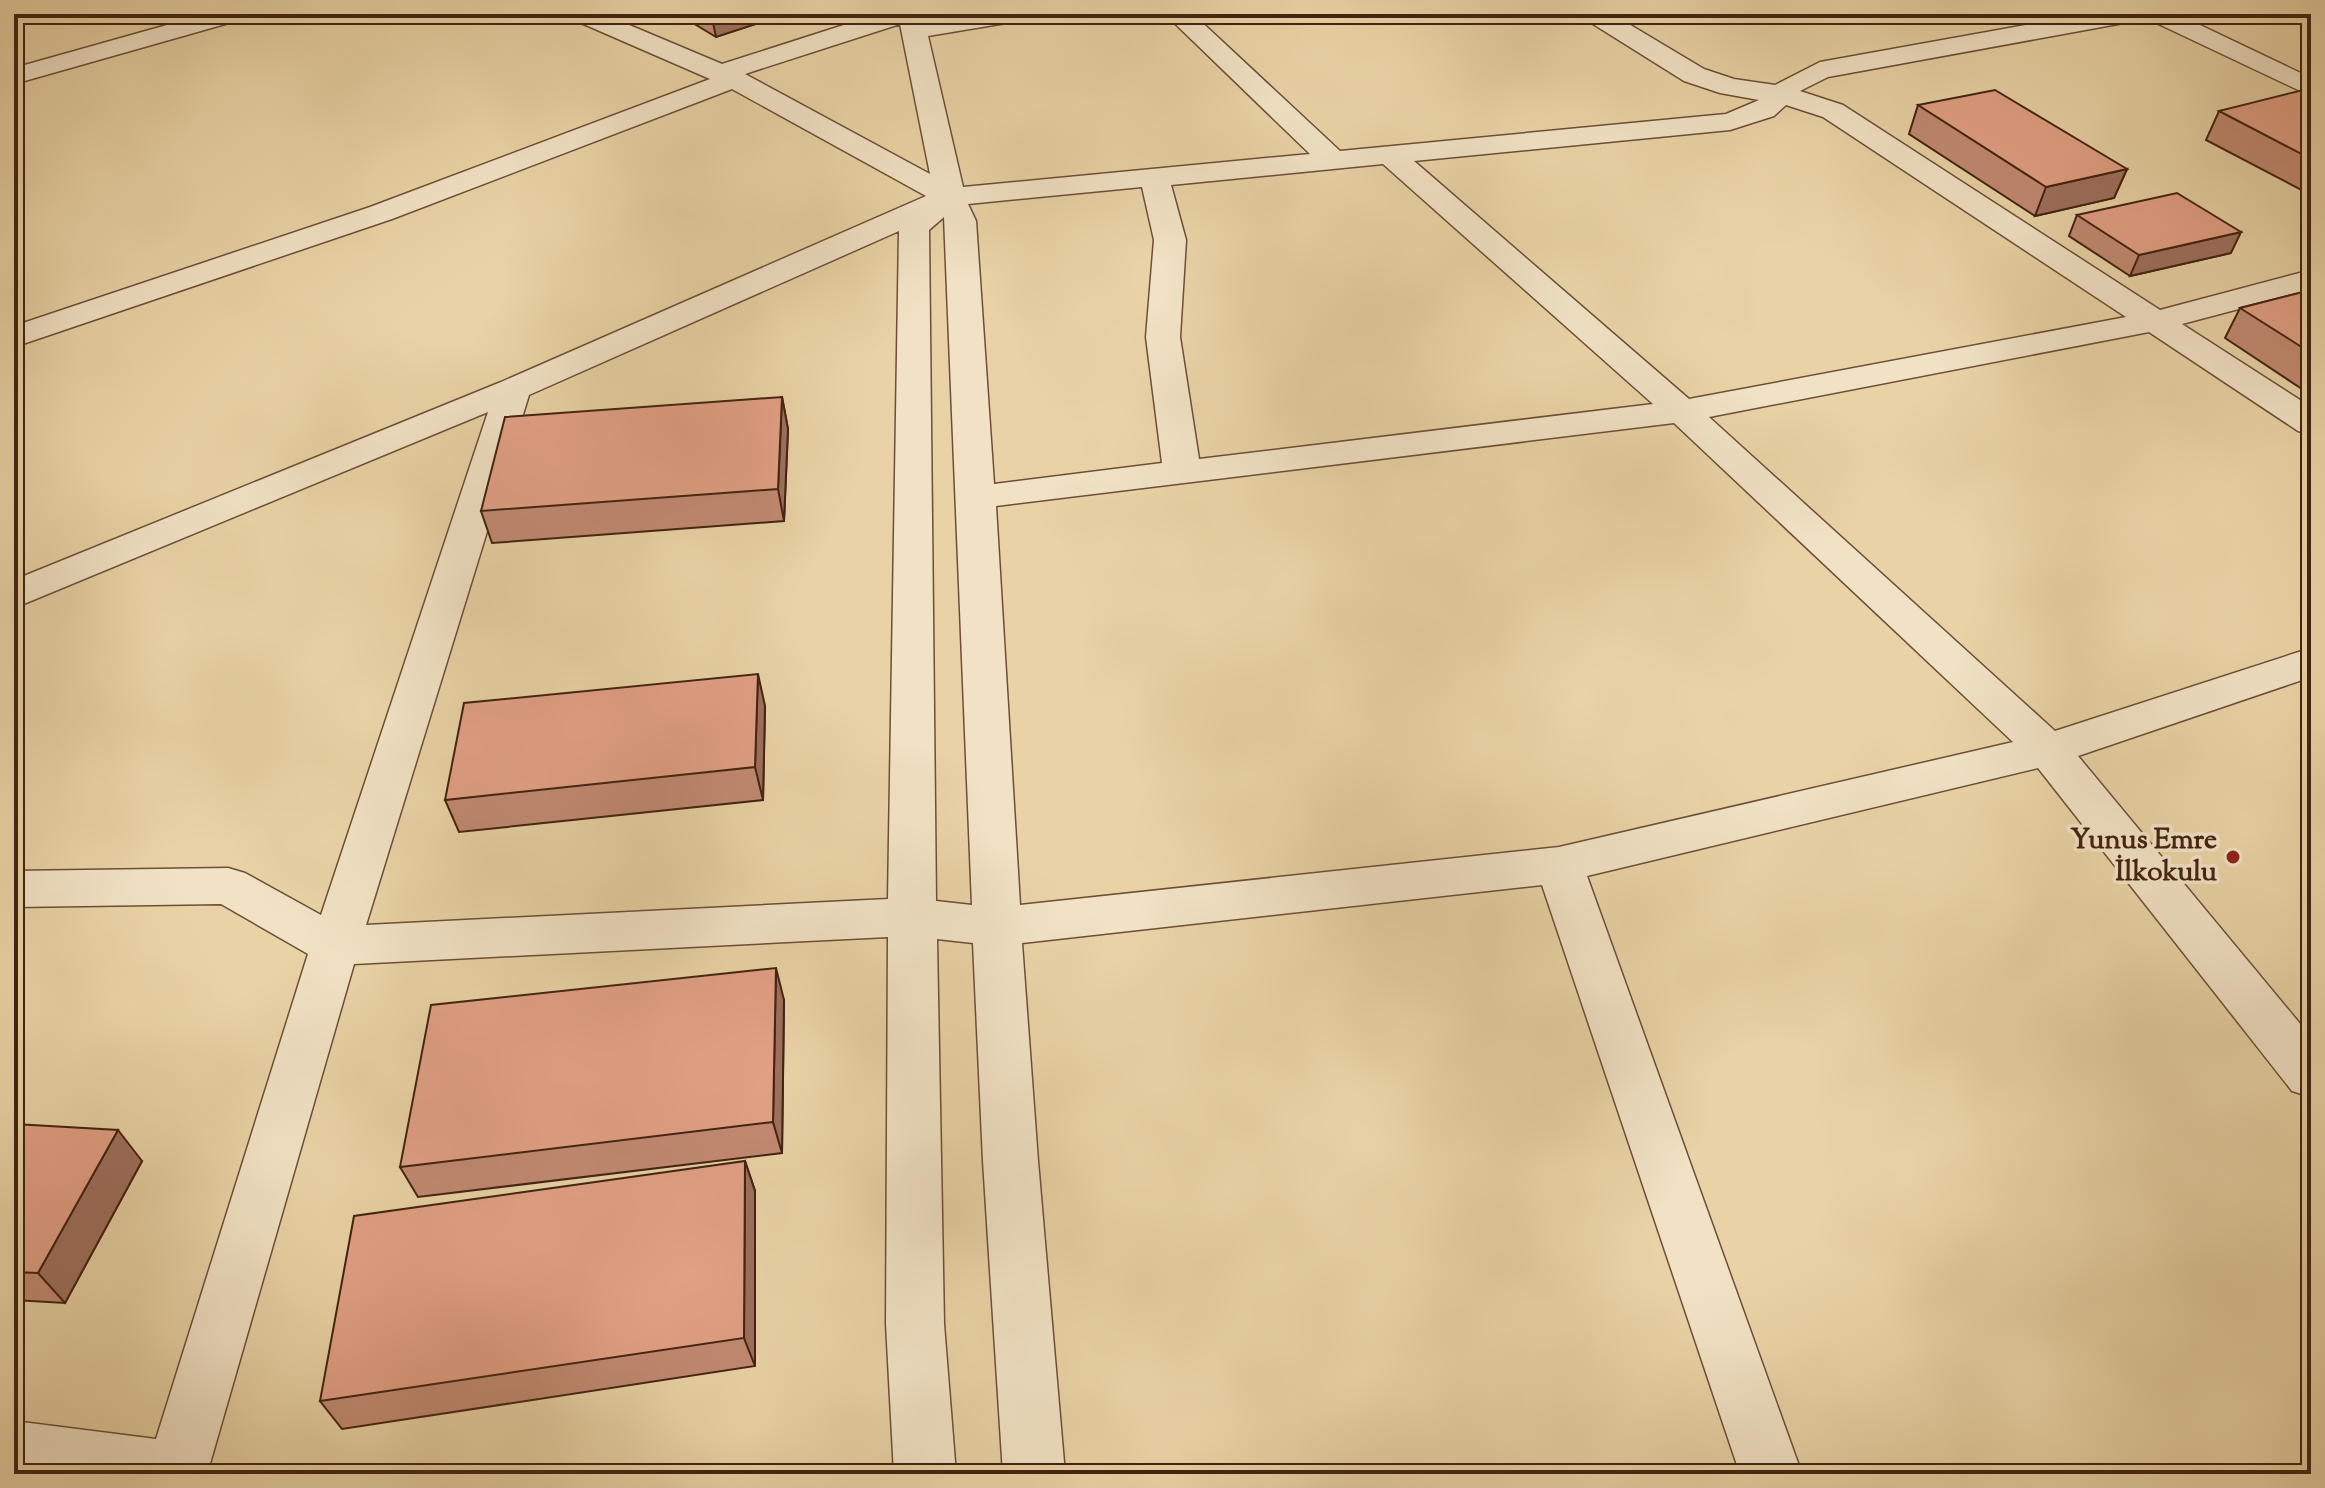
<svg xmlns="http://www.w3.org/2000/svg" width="2325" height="1488" font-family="'Sorts Mill Goudy',serif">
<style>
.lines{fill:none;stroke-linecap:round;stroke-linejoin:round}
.minor-casing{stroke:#6c4f36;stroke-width:3}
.major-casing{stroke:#422311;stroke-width:3}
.minor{fill:#f1e2c5;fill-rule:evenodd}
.major{fill:#e9d3a6;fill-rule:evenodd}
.wall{fill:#c28a72;stroke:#422311;stroke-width:2}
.shaded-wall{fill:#9e705d;stroke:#422311;stroke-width:2}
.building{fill:#e2a085;stroke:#422311;stroke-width:2}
.poi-dot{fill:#8f2418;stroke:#f1e2c5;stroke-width:3}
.labels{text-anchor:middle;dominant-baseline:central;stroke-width:7;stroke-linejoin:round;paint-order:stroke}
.poi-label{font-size:28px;font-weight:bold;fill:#422311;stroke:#f1e2c5;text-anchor:end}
</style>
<rect width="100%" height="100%" fill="#e9d3a6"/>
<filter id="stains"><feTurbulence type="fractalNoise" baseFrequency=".0025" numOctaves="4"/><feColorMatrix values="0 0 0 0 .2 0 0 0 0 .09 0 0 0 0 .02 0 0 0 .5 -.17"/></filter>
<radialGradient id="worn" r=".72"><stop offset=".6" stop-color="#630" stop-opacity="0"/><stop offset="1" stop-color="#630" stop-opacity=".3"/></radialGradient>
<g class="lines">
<g class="minor-casing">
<path id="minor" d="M 206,14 L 247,14 L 243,19 L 14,84 L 14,68 Z
M 568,14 L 603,14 L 722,64 L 878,14 L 924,14 L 925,21 L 968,14 L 1025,14 L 1021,19 L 1012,22 L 928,36 L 963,187 L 1310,154 L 1165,14 L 1193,14 L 1340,151 L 1726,114 L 1759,100 L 1720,93 L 1684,81 L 1585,19 L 1581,14 L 1612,14 L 1704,69 L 1734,79 L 1775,85 L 1820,62 L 2087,14 L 2142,14 L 2138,19 L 2129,22 L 1828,77 L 1800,91 L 1843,105 L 2160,310 L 2311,270 L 2311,290 L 2182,324 L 2311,407 L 2311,434 L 2298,431 L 2149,332 L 1709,417 L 2055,731 L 2311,648 L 2311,677 L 2078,756 L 2311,1037 L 2311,1097 L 2292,1091 L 2038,768 L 1587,876 L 1802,1474 L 1740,1474 L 1542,885 L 1022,943 L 1038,1161 L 1065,1474 L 1003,1474 L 983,1161 L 973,943 L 937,939 L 944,1324 L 956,1474 L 894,1474 L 886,1324 L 888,937 L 354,964 L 207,1474 L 14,1474 L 14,1421 L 156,1439 L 308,954 L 221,904 L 14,907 L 14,871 L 228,868 L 245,873 L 321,915 L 488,412 L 14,608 L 14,580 L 501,382 L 926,196 L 732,89 L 392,219 L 14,347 L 14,326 L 370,207 L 710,79 L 572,19 ZM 900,24 L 930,174 L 745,74 ZM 1786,105 L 1823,117 L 2126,317 L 1689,399 L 1414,161 L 1730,130 L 1774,116 ZM 1383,164 L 1653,404 L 1199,459 L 1180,337 L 1186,240 L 1171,185 ZM 1142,187 L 1154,240 L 1146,337 L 1162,463 L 994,484 L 976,221 L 968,204 ZM 944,217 L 972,905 L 936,901 L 929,230 ZM 899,231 L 888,899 L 366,925 L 529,395 ZM 1674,423 L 2013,742 L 1559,847 L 1020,905 L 996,506 Z
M 2144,14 L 2177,14 L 2311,78 L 2311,96 L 2148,19 Z"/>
</g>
<g class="major-casing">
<path id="major" d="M 2288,14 L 2311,14 L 2311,27 L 2292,19 Z"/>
</g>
<use href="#minor" class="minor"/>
<use href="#major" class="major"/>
</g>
<path class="wall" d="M 678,14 L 786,14 L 716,37 Z
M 2311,91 L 2311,195 L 2206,140 L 2219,111 Z
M 1918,105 L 2127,169 L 2114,198 L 2035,216 L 1909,134 Z
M 2077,215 L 2231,253 L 2130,276 L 2069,236 Z
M 2311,290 L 2311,395 L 2225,338 L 2240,308 Z
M 782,397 L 788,429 L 784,521 L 492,543 L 481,511 Z
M 765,706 L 763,800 L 459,832 L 445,800 Z
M 784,1000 L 782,1153 L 418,1197 L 400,1167 Z
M 14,1124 L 142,1161 L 65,1303 L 14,1300 Z
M 745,1161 L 755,1191 L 755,1366 L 342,1429 L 320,1401 Z"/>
<path class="shaded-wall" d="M 724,14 L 786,14 L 716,37 L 712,18 Z
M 2127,169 L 2114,198 L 2035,216 L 2046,187 Z
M 2241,232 L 2231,253 L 2130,276 L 2139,255 Z
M 782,397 L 788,429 L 784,521 L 778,489 Z
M 758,674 L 765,706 L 763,800 L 755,767 Z
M 776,968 L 784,1000 L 782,1153 L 773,1122 Z
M 118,1130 L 142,1161 L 65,1303 L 38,1273 Z
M 745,1161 L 755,1191 L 755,1366 L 744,1338 Z"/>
<path class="building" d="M 706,14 L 724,14 L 712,18 Z
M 2307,89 L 2311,91 L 2311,159 L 2219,111 Z
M 1995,90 L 2127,169 L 2046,187 L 1918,105 Z
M 2177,193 L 2241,232 L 2139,255 L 2077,215 Z
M 2311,290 L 2311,353 L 2240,308 Z
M 782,397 L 778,489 L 481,511 L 505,417 Z
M 758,674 L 755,767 L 445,800 L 464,703 Z
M 776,968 L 773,1122 L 400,1167 L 431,1005 Z
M 14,1124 L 118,1130 L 38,1273 L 14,1272 Z
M 745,1161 L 744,1338 L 320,1401 L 354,1216 Z"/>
<circle class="poi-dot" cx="2233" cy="857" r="8"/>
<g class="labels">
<g class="poi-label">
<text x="2217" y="841">Yunus Emre<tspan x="2217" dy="32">İlkokulu</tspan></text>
</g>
</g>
<rect width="2325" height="1488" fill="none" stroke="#e9d3a6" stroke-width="48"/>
<rect x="16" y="16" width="2293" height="1456" fill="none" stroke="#422311" stroke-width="4"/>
<rect x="24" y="24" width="2277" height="1440" fill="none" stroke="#422311" stroke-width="2"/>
<rect width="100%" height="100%" filter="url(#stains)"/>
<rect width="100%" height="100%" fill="url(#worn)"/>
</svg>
